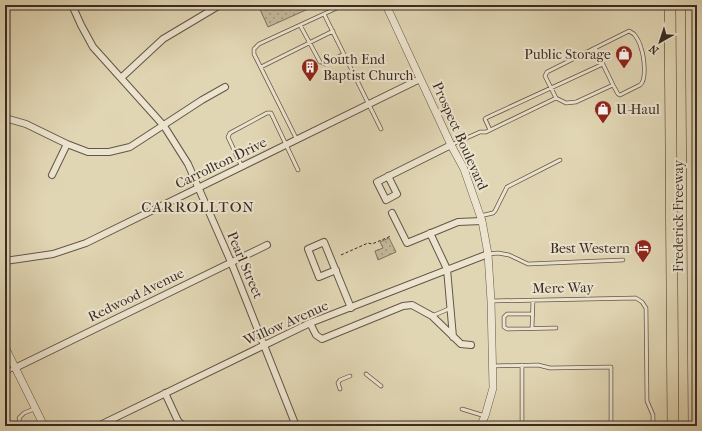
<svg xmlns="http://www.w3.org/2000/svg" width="702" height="431" font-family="'IM FELL French Canon',serif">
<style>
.park{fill:url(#park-dots);stroke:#7e7260}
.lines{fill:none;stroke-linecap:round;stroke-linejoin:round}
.service-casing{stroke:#635648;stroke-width:4.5}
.minor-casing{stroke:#635648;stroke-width:8}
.tertiary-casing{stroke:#635648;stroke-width:8}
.motorway-casing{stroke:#392c24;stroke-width:12}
.path{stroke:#392c24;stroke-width:1;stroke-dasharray:3 2;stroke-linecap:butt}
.service{stroke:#ece4ce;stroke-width:3}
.minor{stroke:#ece4ce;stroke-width:6}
.tertiary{stroke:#ece4ce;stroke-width:7}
.motorway{stroke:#e1d6b4;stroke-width:11}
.labels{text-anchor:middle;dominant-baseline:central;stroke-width:4;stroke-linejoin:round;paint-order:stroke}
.poi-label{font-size:14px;fill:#392c24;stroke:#ece4ce;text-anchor:end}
.street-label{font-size:14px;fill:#392c24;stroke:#ece4ce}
.neighbourhood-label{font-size:15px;letter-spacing:1px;fill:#392c24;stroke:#ece4ce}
</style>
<defs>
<pattern id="park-dots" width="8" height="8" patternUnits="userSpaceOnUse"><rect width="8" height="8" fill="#c4b99c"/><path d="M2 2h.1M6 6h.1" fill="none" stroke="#a0977f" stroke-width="1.8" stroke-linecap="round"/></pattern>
</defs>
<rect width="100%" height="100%" fill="#e1d6b4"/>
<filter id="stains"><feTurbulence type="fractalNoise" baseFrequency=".005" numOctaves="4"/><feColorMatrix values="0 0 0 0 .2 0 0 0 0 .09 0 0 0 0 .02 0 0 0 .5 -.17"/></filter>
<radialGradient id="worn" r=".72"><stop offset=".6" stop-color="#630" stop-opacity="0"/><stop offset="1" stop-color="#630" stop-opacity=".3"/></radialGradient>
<path class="park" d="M 258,5 L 317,5 L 268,27 Z
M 389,238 L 396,252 L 378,260 L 375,251 L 383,248 L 380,242 Z"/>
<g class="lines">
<g class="service-casing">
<path id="service" d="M 324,14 L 381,129
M 300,25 L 320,62
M 595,48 L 613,85
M 323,63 L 325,64 L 344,54
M 261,67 L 333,31
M 490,130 L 485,119 L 486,118 L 603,64
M 297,140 L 254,54 L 254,49 L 259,44 L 339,7
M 451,145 L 480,132 L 486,132 L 556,98 L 566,103 L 576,102 L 613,85 L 618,94 L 620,95 L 640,85 C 647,80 644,56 641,48 C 640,43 637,38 634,34 L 629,31 L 547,72 L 545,76 L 556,98
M 242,167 L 228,137 L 230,133 L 267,113 L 271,113 L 298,170
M 480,216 L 493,213 L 495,211 L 507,187 L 560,160
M 488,254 L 498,253 L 509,255 L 528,264 L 623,260
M 491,301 L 636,298 L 642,302 L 646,308 L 647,401 L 653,415 L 653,426
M 532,314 L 507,314 L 504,317 L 504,327 L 507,329 L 556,328
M 432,316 L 451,308
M 532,328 L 533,300
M 522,365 L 522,426
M 492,366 L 538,365 L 550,368 L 611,367 L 611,426
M 5,373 L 14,368
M 366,374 L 381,386
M 340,389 L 338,383 L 340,380 L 350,376
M 462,409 L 485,416
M 21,426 L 19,418 L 24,413 L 34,409"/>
</g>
<g class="minor-casing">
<path id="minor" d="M 72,5 L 81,25 L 93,47 L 164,126 L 188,164 L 231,262 L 296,426
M 121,78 L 163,39 L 220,5
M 5,118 L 26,124 L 67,144 L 88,152 L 109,152 L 130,147 L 202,100 L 225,87
M 52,175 L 67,144
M 388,176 L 397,194 L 386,200 L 377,182 L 451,145
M 392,213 L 407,243 L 458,222 L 482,221
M 430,233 L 447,269 L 453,337
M 5,261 L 53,254 L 86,243 L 420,79
M 336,270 L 319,277 L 308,249 L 324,242 L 351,308
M 310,323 L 316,335 L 322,339 L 403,306 L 412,305 L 432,316 L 461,344 L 471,345
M 15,368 L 267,245
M 165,393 L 178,421 L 184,426
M 98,426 L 310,323 L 488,254"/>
</g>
<g class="tertiary-casing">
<path id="tertiary" d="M 386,5 L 451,145 L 464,169 L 482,221 L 488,254 L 491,301 L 493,388 L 485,416 L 480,426
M 5,347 L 44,426"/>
</g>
<g class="motorway-casing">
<path id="motorway" d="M 670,5 L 673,426
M 691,5 L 694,426"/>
</g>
<path class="path" d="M 301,5 L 306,7 L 312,5
M 341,255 L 368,243 L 372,244 L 391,236"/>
<use href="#service" class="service"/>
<use href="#minor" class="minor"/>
<use href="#tertiary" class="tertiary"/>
<use href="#motorway" class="motorway"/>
</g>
<defs>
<g id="shop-pin" transform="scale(0.9)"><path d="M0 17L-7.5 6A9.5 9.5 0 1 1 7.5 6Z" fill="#8f2418" stroke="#ece4ce"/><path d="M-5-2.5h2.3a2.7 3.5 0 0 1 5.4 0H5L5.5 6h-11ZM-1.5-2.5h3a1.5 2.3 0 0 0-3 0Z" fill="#fff"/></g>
<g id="building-pin" transform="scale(0.9)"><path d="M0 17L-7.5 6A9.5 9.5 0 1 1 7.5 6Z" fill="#8f2418" stroke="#ece4ce"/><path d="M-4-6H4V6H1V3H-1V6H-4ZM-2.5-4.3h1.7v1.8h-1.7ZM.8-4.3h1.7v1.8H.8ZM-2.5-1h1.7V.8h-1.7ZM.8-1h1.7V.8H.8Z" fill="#fff"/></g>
<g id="hotel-pin" transform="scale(0.9)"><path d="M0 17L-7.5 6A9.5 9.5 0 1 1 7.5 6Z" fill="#8f2418" stroke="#ece4ce"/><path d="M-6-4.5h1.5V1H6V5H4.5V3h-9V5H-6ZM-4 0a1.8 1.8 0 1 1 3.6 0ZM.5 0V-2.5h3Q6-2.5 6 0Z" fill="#fff"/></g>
</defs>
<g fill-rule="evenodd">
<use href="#shop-pin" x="624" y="54"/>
<use href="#building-pin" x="310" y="67"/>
<use href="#shop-pin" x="603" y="109"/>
<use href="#hotel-pin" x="643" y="248"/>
</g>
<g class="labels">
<g class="poi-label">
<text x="611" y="54">Public Storage</text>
<text x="323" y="59" text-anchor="start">South End<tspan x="323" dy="16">Baptist Church</tspan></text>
<text x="616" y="109" text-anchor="start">U-Haul</text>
<text x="630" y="248">Best Western</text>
</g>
<g class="street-label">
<text transform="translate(460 136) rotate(66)">Prospect Boulevard</text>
<text transform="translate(221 163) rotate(-26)">Carrollton Drive</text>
<text transform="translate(678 216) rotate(-90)">Frederick Freeway</text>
<text transform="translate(245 265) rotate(67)">Pearl Street</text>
<text transform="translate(563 288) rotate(-1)">Mere Way</text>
<text transform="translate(136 295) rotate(-26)">Redwood Avenue</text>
<text transform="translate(286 323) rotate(-24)">Willow Avenue</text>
</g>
<g class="neighbourhood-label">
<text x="198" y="207">CARROLLTON</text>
</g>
</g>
<rect width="702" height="431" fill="none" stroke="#e1d6b4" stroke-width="20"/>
<rect x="6" y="6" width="690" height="419" fill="none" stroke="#392c24" stroke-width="2"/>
<rect x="10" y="10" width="682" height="411" fill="none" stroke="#392c24"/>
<g transform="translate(660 42) rotate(219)" stroke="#ece4ce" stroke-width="3" paint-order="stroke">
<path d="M0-3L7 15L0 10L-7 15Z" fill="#392c24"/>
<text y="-6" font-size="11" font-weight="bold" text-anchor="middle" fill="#392c24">N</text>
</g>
<rect width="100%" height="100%" filter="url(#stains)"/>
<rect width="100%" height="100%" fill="url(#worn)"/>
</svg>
